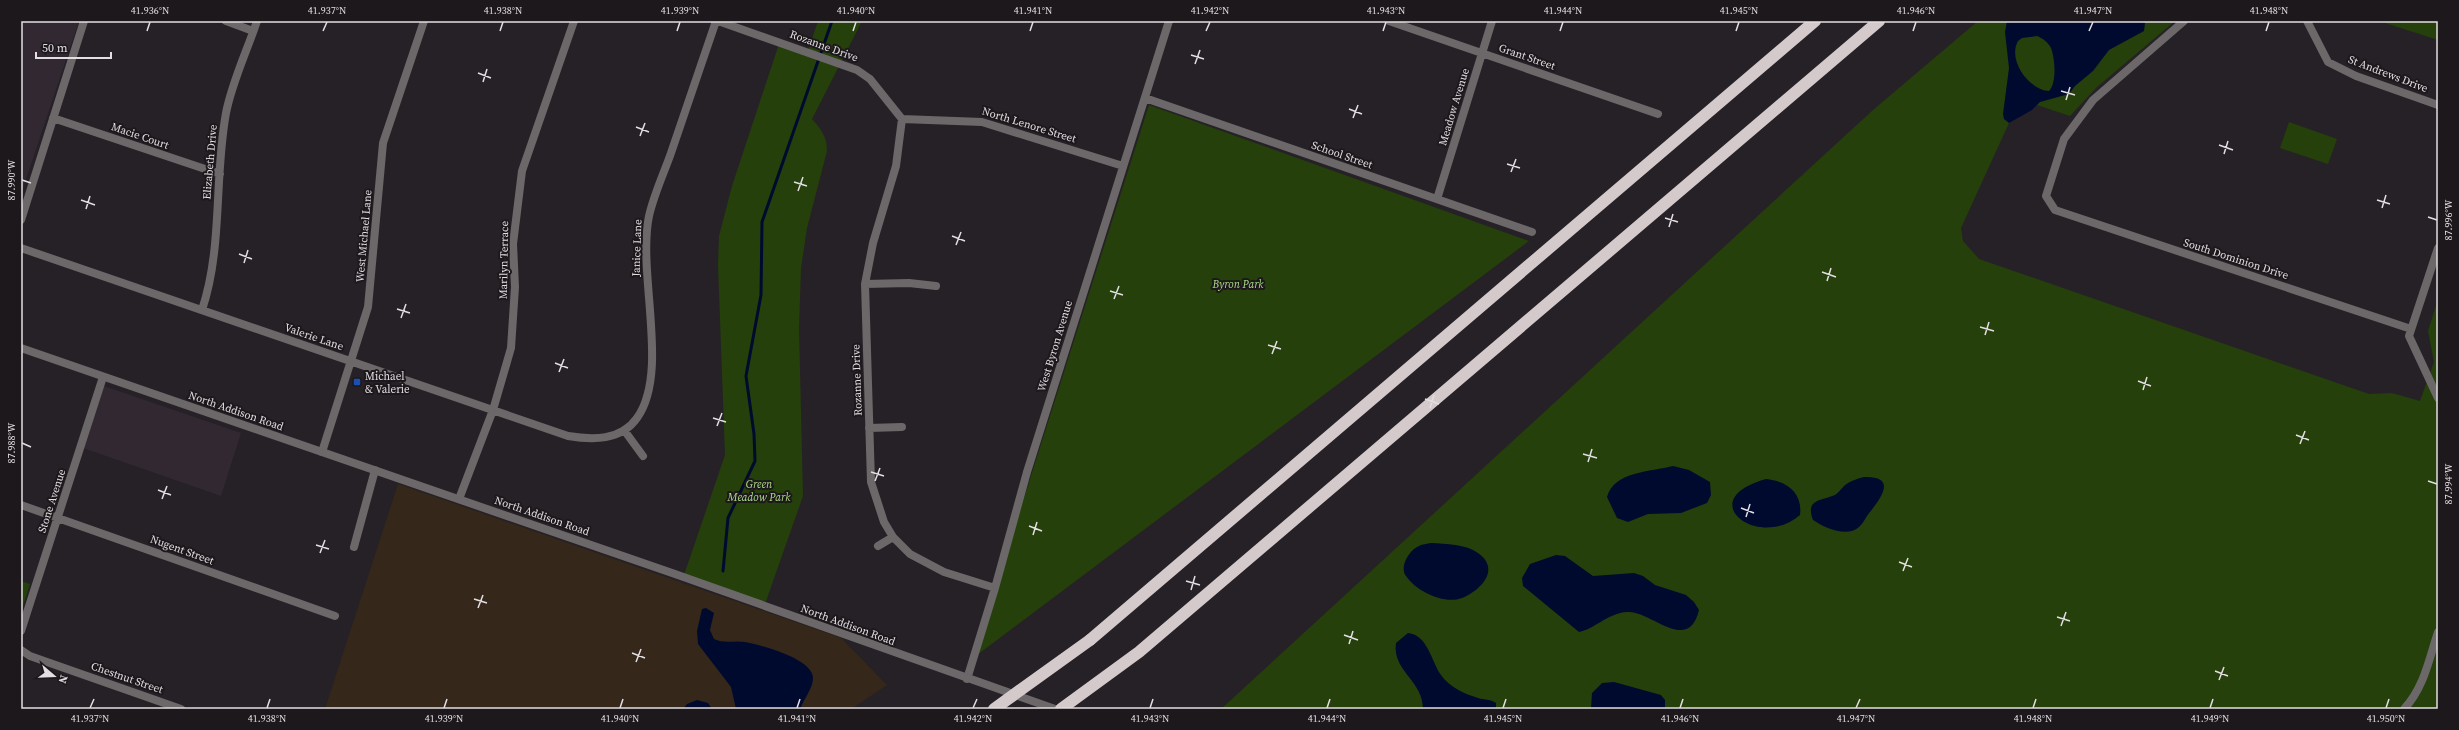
<svg xmlns="http://www.w3.org/2000/svg" width="2459" height="730" font-family="'Source Serif 4',serif">
<style>
.built{fill:#312832}
.industrial{fill:#35281a}
.green{fill:#25400b}
.water{fill:#000a2f;fill-rule:evenodd}
.lines{fill:none;stroke-linecap:round;stroke-linejoin:round}
.stream{stroke:#000a2f;stroke-width:3}
.minor{stroke:#6c6869;stroke-width:8}
.tertiary{stroke:#6c6869;stroke-width:8}
.motorway{stroke:#d4cacb;stroke-width:12}
.motorway-bridge{stroke:#d4cacb;stroke-width:12}
.ticks{fill:none;stroke:#e2dee2;stroke-width:1.5}
.transit-dot{fill:#1a4fb4;stroke:#1c181c;stroke-width:1.5}
.labels{text-anchor:middle;dominant-baseline:central;stroke-width:4;stroke-linejoin:round;paint-order:stroke}
.street-label{font-size:11px;fill:#e2dee2;stroke:#1c181c}
.park-label{font-size:11px;font-style:italic;fill:#acdf85;stroke:#1c181c}
.poi-label{font-size:11px;fill:#e2dee2;stroke:#1c181c;text-anchor:start}
.neatline{fill:none;stroke:#e2dee2;stroke-width:1.5}
.ticks-label{font-size:10px;text-anchor:middle;fill:#e2dee2}
</style>
<rect width="100%" height="100%" fill="#262126"/>
<path class="built" d="M 21,21 L 79,21 L 21,194 Z
M 98,384 L 241,433 L 221,496 L 83,448 Z"/>
<path class="industrial" d="M 398,484 L 841,638 L 887,685 L 851,709 L 325,709 Z"/>
<path class="green" d="M 818,21 L 862,21 L 812,119 C 821,129 827,137 827,151 L 807,228 L 801,268 L 799,329 L 803,496 L 765,604 L 684,575 L 725,455 L 718,265 L 719,236 L 732,186 L 779,44 L 807,54 Z
M 1978,21 L 2175,21 L 2097,87 L 2070,116 L 2037,105 L 2009,123 L 1961,228 L 1963,241 L 1979,259 L 2369,394 L 2392,393 L 2420,401 L 2434,362 L 2428,331 L 2438,299 L 2438,709 L 1221,709 L 1873,110 Z
M 2379,21 L 2438,21 L 2438,40 Z
M 1149,105 L 1529,241 L 973,658 Z
M 2289,122 L 2337,139 L 2328,164 L 2280,148 Z
M 21,581 L 30,584 L 21,612 Z"/>
<path class="water" d="M 2007,21 L 2143,21 L 2145,23 L 2144,31 L 2109,50 L 2093,71 L 2075,86 L 2069,94 L 2040,102 L 2032,110 L 2009,123 L 2004,119 L 2003,114 L 2009,68 L 2005,32 ZM 2037,36 C 2042,38 2048,42 2051,48 C 2055,58 2057,83 2049,91 C 2030,90 2007,61 2018,41 L 2022,38 Z
M 1673,466 L 1689,470 L 1710,482 L 1711,495 L 1707,503 L 1681,513 L 1648,514 L 1628,522 L 1617,518 L 1607,497 C 1614,471 1651,472 1673,466 Z
M 1864,477 C 1896,476 1883,496 1870,512 C 1866,516 1864,523 1859,527 C 1847,538 1825,528 1813,520 C 1805,499 1821,501 1835,495 C 1838,493 1841,489 1844,486 C 1850,481 1856,479 1864,477 Z
M 1766,479 C 1787,481 1803,493 1800,515 C 1759,551 1691,500 1766,479 Z
M 1431,543 C 1446,544 1466,544 1478,553 C 1502,570 1479,591 1462,598 C 1444,605 1416,591 1406,576 C 1399,567 1409,550 1419,546 C 1422,544 1427,544 1431,543 Z
M 1556,555 L 1565,556 L 1593,576 L 1634,573 L 1643,576 L 1655,585 L 1686,595 L 1694,602 L 1699,610 C 1688,655 1651,610 1627,612 C 1608,613 1595,629 1579,632 L 1523,586 L 1522,578 L 1530,564 Z
M 706,608 L 714,613 L 710,630 L 714,639 C 724,644 735,640 745,642 C 761,645 813,659 813,678 C 813,688 804,699 800,709 L 736,709 L 731,687 L 698,644 L 697,631 L 702,609 Z
M 1408,633 C 1428,635 1431,661 1441,675 C 1449,687 1465,694 1478,698 C 1485,700 1490,699 1496,703 L 1496,709 L 1423,709 C 1423,680 1392,671 1396,643 Z
M 1614,682 L 1661,695 L 1665,700 L 1665,709 L 1591,709 L 1592,693 L 1602,683 Z
M 697,700 L 708,703 L 712,709 L 683,709 L 687,704 Z"/>
<g class="lines">
<path class="stream" d="M 723,571 L 728,518 L 755,461 L 754,434 L 746,376 L 761,295 L 762,222 L 832,21"/>
<path class="minor" d="M 226,21 L 253,31
M 718,21 L 857,70 L 870,79 L 902,119 L 896,166 L 873,243 L 865,284 L 871,482 L 884,522 L 893,537 L 910,554 L 944,572 L 995,588
M 1389,21 L 1658,114
M 2184,21 L 2093,100 L 2064,139 L 2046,196 L 2055,210 L 2411,329
M 2307,21 L 2328,62 L 2356,76 L 2438,105
M 1145,98 L 1532,232
M 53,118 L 220,174
M 902,119 L 982,122 L 1123,166
M 1437,199 L 1492,21
M 21,220 L 84,21
M 21,248 L 568,436 C 592,440 621,441 637,418 C 670,372 637,274 649,216 C 654,194 664,173 671,153 C 686,109 701,65 716,21
M 2438,248 L 2409,336 L 2438,398
M 865,284 L 909,283 L 936,286
M 202,310 C 223,247 214,178 226,113 C 232,82 247,51 257,21
M 869,428 L 902,427
M 624,430 L 643,456
M 322,452 L 368,307 L 383,143 L 424,21
M 459,499 L 493,410 L 511,348 L 515,287 L 513,244 L 522,171 L 574,21
M 21,505 L 335,616
M 878,546 L 893,537
M 354,547 L 375,470
M 21,631 L 103,377
M 21,650 L 30,656 L 181,709
M 967,679 L 995,588 L 1027,472 L 1169,21
M 2404,709 C 2424,688 2429,659 2438,632"/>
<path class="tertiary" d="M 21,348 L 675,574 L 1055,709"/>
<path class="motorway" d="M 1090,640 L 1815,21
M 1061,709 L 1139,652 L 1879,21"/>
<path class="motorway-bridge" d="M 994,709 L 1090,640"/>
</g>
<path class="ticks" d="M 147,31 L 150,22M 323,31 L 327,22M 500,31 L 503,22M 677,31 L 680,22M 853,31 L 856,22M 1030,31 L 1033,22M 1206,31 L 1210,22M 1383,31 L 1386,22M 1560,31 L 1563,22M 1736,31 L 1739,22M 1913,31 L 1916,22M 2089,31 L 2093,22M 2266,31 L 2269,22M 1191,55 L 1204,59M 1195,64 L 1200,50M 478,73 L 491,78M 483,82 L 487,69M 2061,91 L 2075,95M 2066,100 L 2070,87M 1349,109 L 1362,114M 1353,118 L 1358,105M 636,127 L 649,132M 640,136 L 645,123M 2219,145 L 2233,150M 2224,154 L 2228,141M 1507,164 L 1520,168M 1511,172 L 1516,159M 22,180 L 31,183M 794,182 L 807,186M 798,191 L 803,177M 81,200 L 95,205M 2377,200 L 2390,204M 2382,208 L 2386,195M 86,209 L 90,196M 2428,217 L 2437,220M 1665,218 L 1678,222M 1669,227 L 1673,214M 952,236 L 965,241M 956,245 L 961,232M 239,254 L 252,259M 244,263 L 248,250M 1822,272 L 1836,277M 1827,281 L 1831,268M 1110,291 L 1123,295M 1114,299 L 1119,286M 397,309 L 410,313M 401,318 L 406,304M 1980,327 L 1994,331M 1985,335 L 1989,322M 1268,345 L 1281,349M 1272,354 L 1277,341M 555,363 L 568,368M 559,372 L 564,359M 2138,381 L 2151,386M 2143,390 L 2147,377M 1425,399 L 1439,404M 1430,408 L 1434,395M 713,418 L 726,422M 717,426 L 722,413M 2296,435 L 2309,440M 22,443 L 31,447M 2300,444 L 2305,431M 1583,454 L 1597,458M 1588,462 L 1592,449M 871,472 L 884,476M 875,481 L 880,468M 2428,481 L 2437,484M 158,490 L 171,495M 162,499 L 167,486M 1741,508 L 1754,513M 1746,517 L 1750,504M 1029,526 L 1042,531M 1033,535 L 1037,522M 316,545 L 329,549M 320,553 L 325,540M 1899,562 L 1912,567M 1903,571 L 1908,558M 1186,581 L 1200,585M 1191,590 L 1195,576M 474,599 L 487,603M 478,608 L 483,595M 2057,617 L 2070,621M 2061,626 L 2066,612M 1344,635 L 1358,640M 1349,644 L 1353,631M 632,653 L 645,658M 636,662 L 641,649M 2215,671 L 2228,676M 2219,680 L 2224,667M 90,708 L 94,699M 267,708 L 270,699M 444,708 L 447,699M 620,708 L 623,699M 797,708 L 800,699M 973,708 L 977,699M 1150,708 L 1153,699M 1327,708 L 1330,699M 1503,708 L 1506,699M 1680,708 L 1683,699M 1856,708 L 1860,699M 2033,708 L 2036,699M 2210,708 L 2213,699M 2386,708 L 2389,699"/>
<rect class="transit-dot" x="353" y="378" width="8" height="8" rx="2"/>
<g class="labels">
<g class="street-label">
<text transform="translate(824 46) rotate(20)">Rozanne Drive</text>
<text transform="translate(1527 57) rotate(19)">Grant Street</text>
<text transform="translate(2388 74) rotate(21)">St Andrews Drive</text>
<text transform="translate(1454 107) rotate(-73)">Meadow Avenue</text>
<text transform="translate(1029 125) rotate(17)">North Lenore Street</text>
<text transform="translate(140 136) rotate(19)">Macie Court</text>
<text transform="translate(1342 155) rotate(19)">School Street</text>
<text transform="translate(210 162) rotate(-85)">Elizabeth Drive</text>
<text transform="translate(364 236) rotate(-85)">West Michael Lane</text>
<text transform="translate(637 248) rotate(-88)">Janice Lane</text>
<text transform="translate(2236 259) rotate(18)">South Dominion Drive</text>
<text transform="translate(504 260) rotate(-89)">Marilyn Terrace</text>
<text transform="translate(314 337) rotate(19)">Valerie Lane</text>
<text transform="translate(1055 346) rotate(-73)">West Byron Avenue</text>
<text transform="translate(857 380) rotate(-92)">Rozanne Drive</text>
<text transform="translate(236 411) rotate(19)">North Addison Road</text>
<text transform="translate(52 501) rotate(-72)">Stone Avenue</text>
<text transform="translate(542 516) rotate(19)">North Addison Road</text>
<text transform="translate(182 550) rotate(20)">Nugent Street</text>
<text transform="translate(848 625) rotate(20)">North Addison Road</text>
<text transform="translate(127 678) rotate(19)">Chestnut Street</text>
</g>
<g class="park-label">
<text x="1238" y="284">Byron Park</text>
<text x="759" y="484">Green<tspan x="759" dy="13">Meadow Park</tspan></text>
</g>
<g class="poi-label">
<text x="365" y="376">Michael<tspan x="365" dy="13">&amp; Valerie</tspan></text>
</g>
</g>
<rect width="2459" height="730" fill="none" stroke="#1c181c" stroke-width="44"/>
<g transform="translate(54 676) rotate(109)" stroke="#1c181c" stroke-width="3" paint-order="stroke">
<path d="M0-3L7 15L0 10L-7 15Z" fill="#e2dee2"/>
<text y="-6" font-size="11" font-weight="bold" text-anchor="middle" fill="#e2dee2">N</text>
</g>
<path d="M36 52v6h75v-6" fill="none" stroke="#e2dee2" stroke-width="2"/>
<text x="42" y="52" font-size="12" fill="#e2dee2" stroke="#1c181c" stroke-width="3" paint-order="stroke">50 m</text>
<rect x="22" y="22" width="2415" height="686" class="neatline"/>
<g class="ticks-label">
<text x="150" y="14">41.936°N</text>
<text x="327" y="14">41.937°N</text>
<text x="503" y="14">41.938°N</text>
<text x="680" y="14">41.939°N</text>
<text x="856" y="14">41.940°N</text>
<text x="1033" y="14">41.941°N</text>
<text x="1210" y="14">41.942°N</text>
<text x="1386" y="14">41.943°N</text>
<text x="1563" y="14">41.944°N</text>
<text x="1739" y="14">41.945°N</text>
<text x="1916" y="14">41.946°N</text>
<text x="2093" y="14">41.947°N</text>
<text x="2269" y="14">41.948°N</text>
<text transform="translate(11 180) rotate(-90)" y="4">87.990°W</text>
<text transform="translate(2448 220) rotate(-90)" y="4">87.996°W</text>
<text transform="translate(11 443) rotate(-90)" y="4">87.988°W</text>
<text transform="translate(2448 484) rotate(-90)" y="4">87.994°W</text>
<text x="90" y="722">41.937°N</text>
<text x="267" y="722">41.938°N</text>
<text x="444" y="722">41.939°N</text>
<text x="620" y="722">41.940°N</text>
<text x="797" y="722">41.941°N</text>
<text x="973" y="722">41.942°N</text>
<text x="1150" y="722">41.943°N</text>
<text x="1327" y="722">41.944°N</text>
<text x="1503" y="722">41.945°N</text>
<text x="1680" y="722">41.946°N</text>
<text x="1856" y="722">41.947°N</text>
<text x="2033" y="722">41.948°N</text>
<text x="2210" y="722">41.949°N</text>
<text x="2386" y="722">41.950°N</text>
</g>
</svg>
